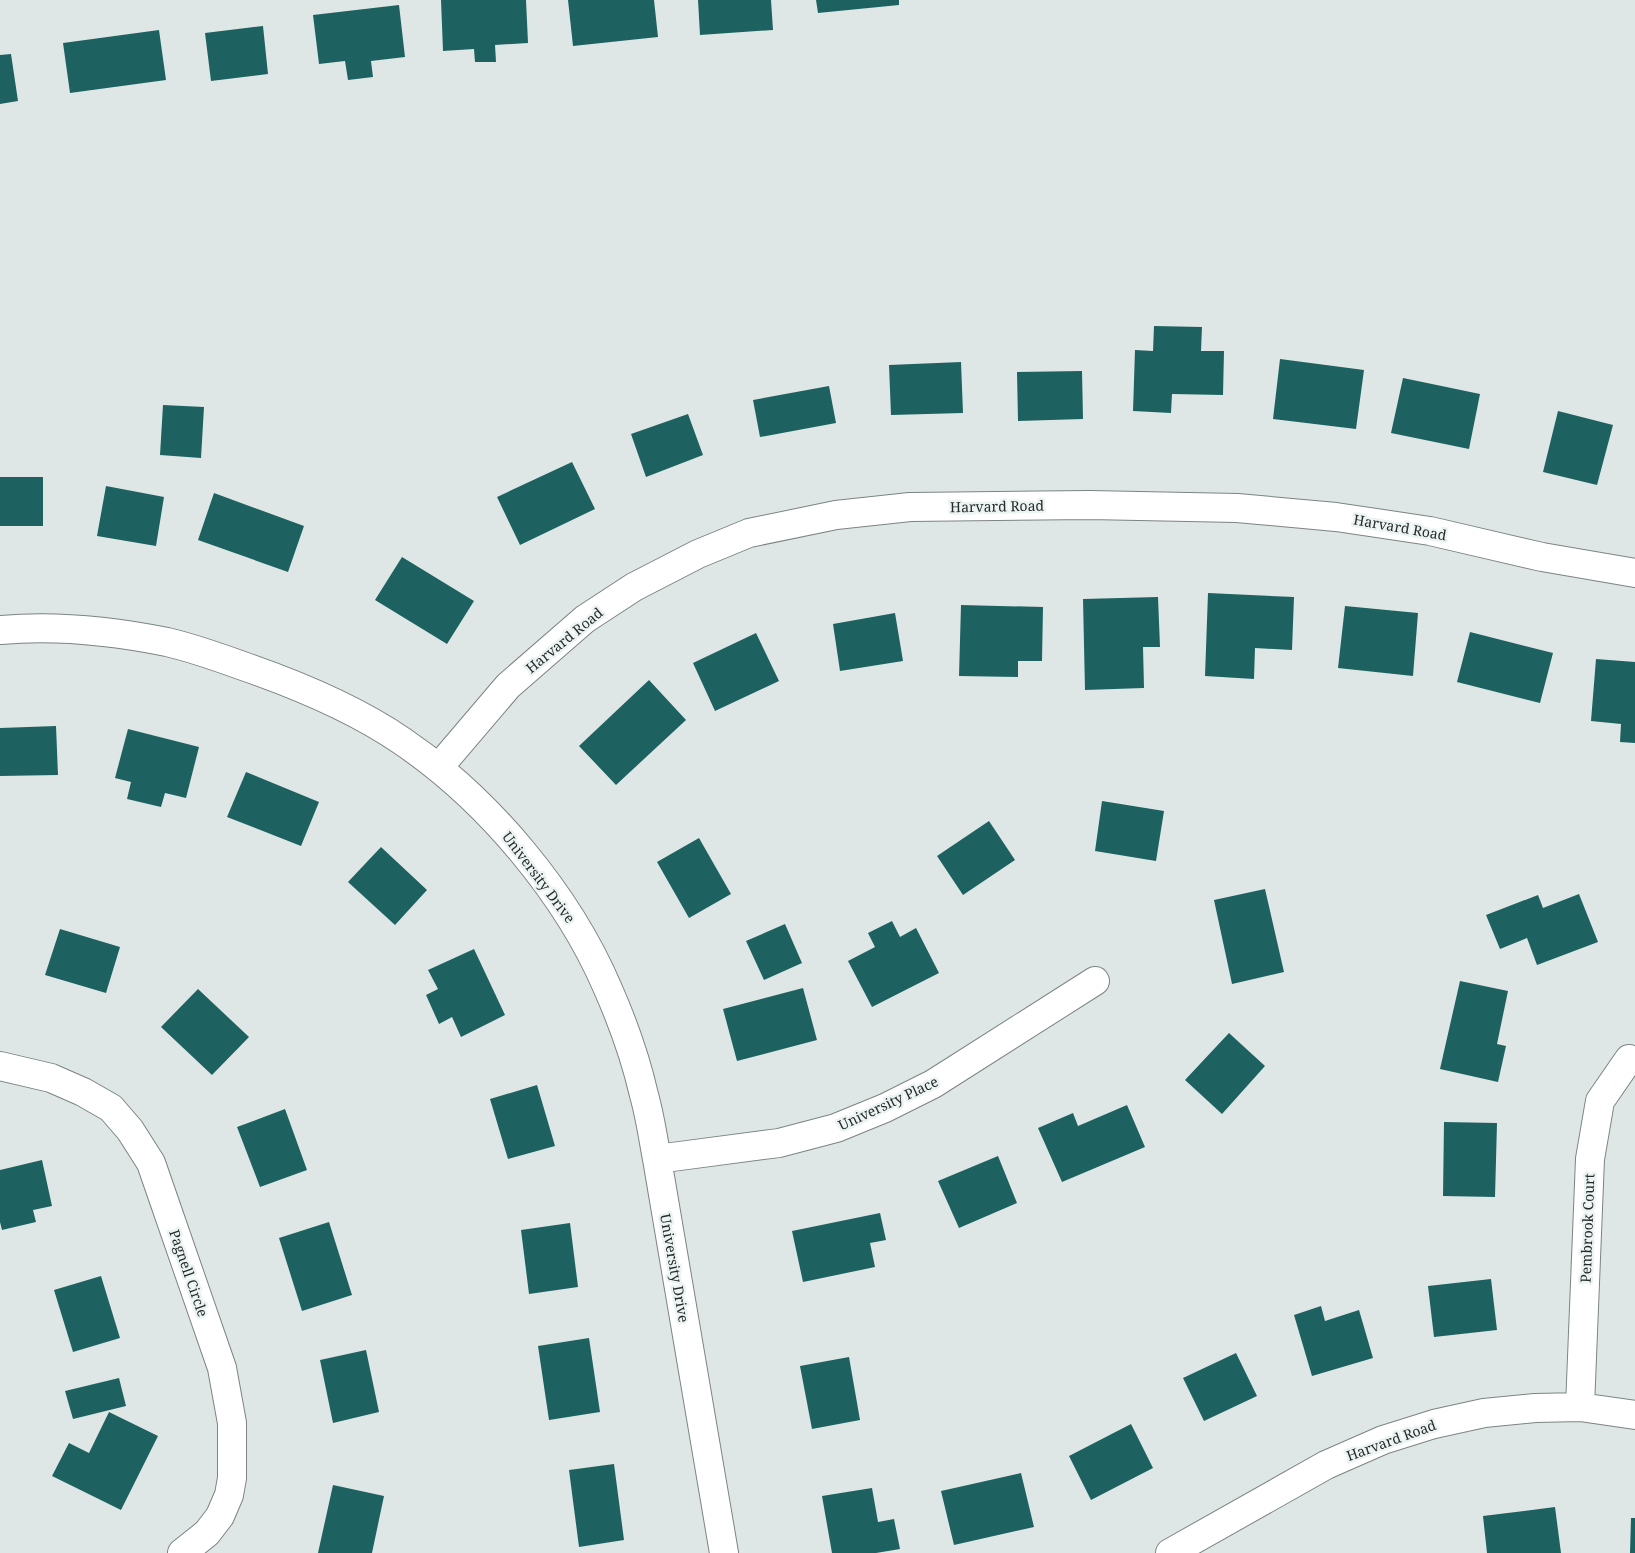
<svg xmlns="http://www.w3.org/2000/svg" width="1635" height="1553" font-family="'Noto Serif',serif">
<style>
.building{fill:#1d6260}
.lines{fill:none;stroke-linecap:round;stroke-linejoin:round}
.minor-casing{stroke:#7c8483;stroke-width:30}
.minor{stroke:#fff;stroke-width:28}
.labels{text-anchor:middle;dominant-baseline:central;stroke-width:5;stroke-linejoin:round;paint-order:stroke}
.street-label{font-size:14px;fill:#272a2a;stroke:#ebf4f3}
</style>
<rect width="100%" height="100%" fill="#dee7e6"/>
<path class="building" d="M 441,0 L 526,0 L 528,43 L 495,45 L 496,62 L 475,62 L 474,49 L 443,51 Z
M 568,0 L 654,0 L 658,37 L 573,46 Z
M 698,0 L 771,0 L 773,30 L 700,35 Z
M 816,0 L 899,0 L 899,5 L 818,13 Z
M 399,5 L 405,57 L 371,61 L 373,77 L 348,80 L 345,61 L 319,64 L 313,15 Z
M 263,26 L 268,74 L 211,81 L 205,33 Z
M 159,30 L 166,80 L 70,93 L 63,43 Z
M 11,54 L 18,101 L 0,104 L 0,55 Z
M 1154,326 L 1202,327 L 1201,351 L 1224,351 L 1223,395 L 1172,394 L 1171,413 L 1133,411 L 1135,350 L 1153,351 Z
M 1280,359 L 1364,370 L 1356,429 L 1273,419 Z
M 961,362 L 963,413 L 891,415 L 889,365 Z
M 1082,371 L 1083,419 L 1018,421 L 1017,372 Z
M 1403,378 L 1480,394 L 1469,449 L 1391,433 Z
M 829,386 L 836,423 L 760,437 L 753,400 Z
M 163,405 L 204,407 L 201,458 L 160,455 Z
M 1558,411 L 1613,425 L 1597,485 L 1543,472 Z
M 688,414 L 703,455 L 646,477 L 631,434 Z
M 572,462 L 595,509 L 520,545 L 497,497 Z
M 0,477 L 43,477 L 43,526 L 0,526 Z
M 106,486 L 164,497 L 156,546 L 97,536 Z
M 214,493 L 304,526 L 288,572 L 198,540 Z
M 402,557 L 474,601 L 447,644 L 375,600 Z
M 1208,593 L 1294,597 L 1292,650 L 1255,648 L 1254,679 L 1205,676 Z
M 1158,597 L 1160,647 L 1143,647 L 1144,688 L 1085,690 L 1083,599 Z
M 961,605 L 1043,607 L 1042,661 L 1018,661 L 1018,677 L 959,676 Z
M 1345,606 L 1418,613 L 1413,676 L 1338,668 Z
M 895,613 L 903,661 L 840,671 L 833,624 Z
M 1470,632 L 1553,653 L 1540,703 L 1457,682 Z
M 756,633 L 779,681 L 715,711 L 693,663 Z
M 1596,659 L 1635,662 L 1635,743 L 1620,742 L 1621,724 L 1591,721 Z
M 649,680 L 686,720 L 616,785 L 579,746 Z
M 56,726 L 58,775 L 0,776 L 0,728 Z
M 128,729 L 199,747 L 186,798 L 165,793 L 161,807 L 127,799 L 131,782 L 115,778 Z
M 246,772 L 319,802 L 301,846 L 227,817 Z
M 1102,801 L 1164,811 L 1156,861 L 1095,851 Z
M 989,821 L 1015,860 L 963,895 L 937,856 Z
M 699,838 L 731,894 L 689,918 L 657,862 Z
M 381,847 L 427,890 L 395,925 L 348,882 Z
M 1265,889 L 1284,972 L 1232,984 L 1214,900 Z
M 1579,894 L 1598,942 L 1537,965 L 1527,938 L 1500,949 L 1486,915 L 1538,895 L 1543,908 Z
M 892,921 L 900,937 L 916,928 L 939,973 L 872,1007 L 848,961 L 875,947 L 868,933 Z
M 785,924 L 802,963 L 764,980 L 746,941 Z
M 60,929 L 120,947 L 106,993 L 45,975 Z
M 474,949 L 505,1015 L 461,1037 L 452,1017 L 439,1024 L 426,995 L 438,989 L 428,970 Z
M 1460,981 L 1508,991 L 1497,1044 L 1506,1046 L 1498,1082 L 1440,1069 Z
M 803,988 L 817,1040 L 737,1061 L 723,1009 Z
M 198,989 L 249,1037 L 212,1075 L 161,1027 Z
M 1229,1033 L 1265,1066 L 1222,1114 L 1185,1080 Z
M 537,1085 L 555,1146 L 508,1159 L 490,1099 Z
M 1127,1105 L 1145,1147 L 1062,1182 L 1038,1128 L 1073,1113 L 1078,1126 Z
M 285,1109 L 307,1170 L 260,1187 L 237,1127 Z
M 1444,1122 L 1497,1123 L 1495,1197 L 1443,1196 Z
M 998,1156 L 1017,1203 L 959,1228 L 938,1181 Z
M 42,1160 L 52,1206 L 33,1210 L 36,1222 L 2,1230 L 0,1222 L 0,1170 Z
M 880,1213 L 886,1240 L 870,1243 L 875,1267 L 803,1282 L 792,1231 Z
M 329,1222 L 352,1295 L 302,1311 L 279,1238 Z
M 570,1223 L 578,1287 L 529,1294 L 521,1230 Z
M 101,1276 L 120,1338 L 73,1352 L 54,1290 Z
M 1491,1279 L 1497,1330 L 1434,1337 L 1428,1286 Z
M 1321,1306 L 1325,1321 L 1359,1310 L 1373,1358 L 1312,1376 L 1294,1315 Z
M 589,1338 L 600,1412 L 549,1420 L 538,1346 Z
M 366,1350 L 379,1412 L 333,1423 L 320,1360 Z
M 1236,1353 L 1257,1396 L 1204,1421 L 1183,1378 Z
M 849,1357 L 860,1420 L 812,1429 L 800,1366 Z
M 119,1378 L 126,1406 L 73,1419 L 65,1391 Z
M 109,1412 L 158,1436 L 121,1510 L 52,1476 L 69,1443 L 89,1453 Z
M 1131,1424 L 1153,1468 L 1091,1500 L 1069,1456 Z
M 614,1464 L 624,1540 L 579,1547 L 569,1470 Z
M 1021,1473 L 1034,1527 L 954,1545 L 941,1491 Z
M 333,1485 L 384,1496 L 372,1553 L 318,1553 Z
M 872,1488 L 878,1522 L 894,1519 L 900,1549 L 876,1553 L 832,1553 L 822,1496 Z
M 1555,1507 L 1561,1553 L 1487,1553 L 1483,1516 Z
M 1631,1518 L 1635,1518 L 1635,1553 L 1630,1553 Z"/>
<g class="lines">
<g class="minor-casing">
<path id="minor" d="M 0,630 C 55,625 113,631 167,642 C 193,648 218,657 243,666 C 298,685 354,708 402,741 C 488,799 568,895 608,989 C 623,1023 636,1060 644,1095 C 650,1116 653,1138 657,1159 L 724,1553
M 439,767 L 508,686 L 585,619 L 634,587 L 698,554 L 749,533 L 836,515 L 910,507 L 1090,505 L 1237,508 L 1336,517 L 1430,531 L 1542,557 L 1635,573
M 0,1066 L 51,1078 L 83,1092 L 111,1108 L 130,1130 L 151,1163 L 222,1368 L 232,1423 L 232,1478 L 229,1495 L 220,1516 L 207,1533 L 182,1553
M 657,1159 L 779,1143 L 836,1128 L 885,1108 L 933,1084 L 1095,981
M 1580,1407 L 1590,1159 L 1600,1101 L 1629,1059
M 1170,1553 L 1326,1465 L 1383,1440 L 1434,1424 L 1484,1413 L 1535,1408 L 1580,1407 L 1635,1415"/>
</g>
<use href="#minor" class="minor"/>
</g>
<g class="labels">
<g class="street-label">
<text transform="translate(997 506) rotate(-1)">Harvard Road</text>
<text transform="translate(1400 527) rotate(10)">Harvard Road</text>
<text transform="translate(564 640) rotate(-39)">Harvard Road</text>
<text transform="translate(539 877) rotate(53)">University Drive</text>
<text transform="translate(888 1103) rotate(-25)">University Place</text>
<text transform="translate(1587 1228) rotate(-88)">Pembrook Court</text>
<text transform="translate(675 1268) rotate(80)">University Drive</text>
<text transform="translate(189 1273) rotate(71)">Pagnell Circle</text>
<text transform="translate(1391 1440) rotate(-20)">Harvard Road</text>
</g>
</g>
</svg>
